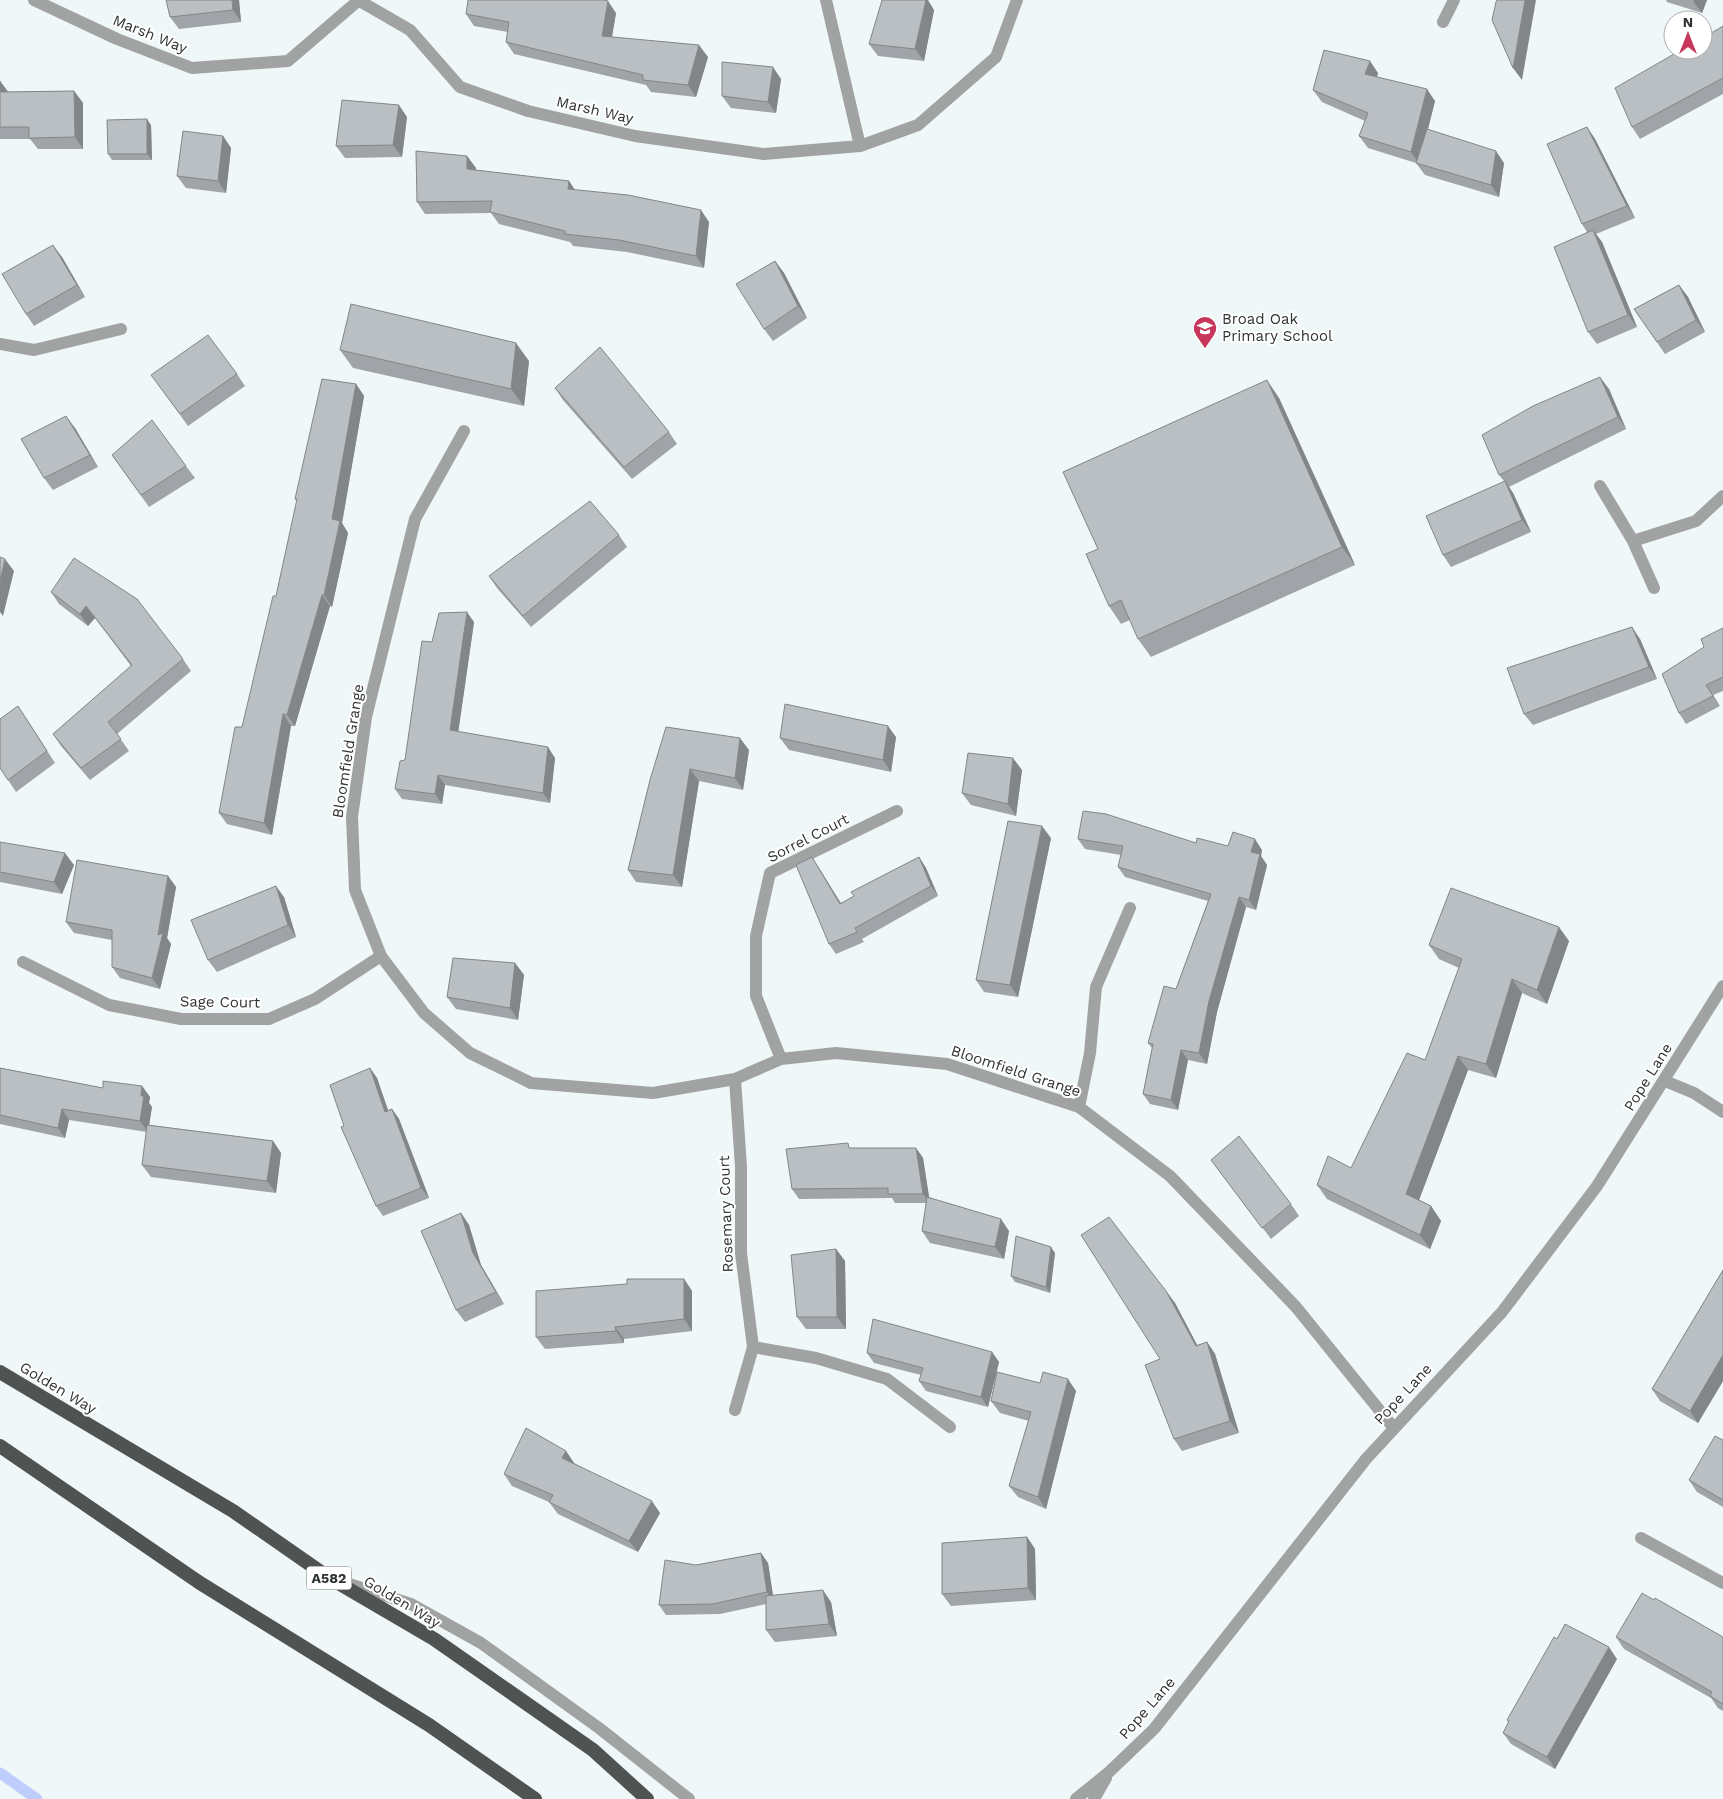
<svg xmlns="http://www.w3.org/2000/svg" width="1723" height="1799" font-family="'Work Sans',sans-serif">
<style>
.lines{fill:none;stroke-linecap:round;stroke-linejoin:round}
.stream{stroke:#bfcdfd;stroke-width:11}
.minor{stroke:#a0a3a2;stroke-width:12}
.tertiary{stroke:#a0a3a2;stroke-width:12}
.trunk{stroke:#4f5452;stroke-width:14}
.wall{fill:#a0a4a8}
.shaded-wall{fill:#828688}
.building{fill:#babfc3;stroke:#828688}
.labels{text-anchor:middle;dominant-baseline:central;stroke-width:4;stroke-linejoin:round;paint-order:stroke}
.shield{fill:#fff;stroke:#6f7171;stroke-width:1}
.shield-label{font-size:14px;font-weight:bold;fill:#313434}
.street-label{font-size:15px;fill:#313434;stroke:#fff}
.poi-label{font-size:15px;fill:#313434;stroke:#fff;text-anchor:start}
</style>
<rect width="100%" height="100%" fill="#f0f7f8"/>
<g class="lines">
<path class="stream" d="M 0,1773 L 37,1799"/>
<path class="minor" d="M 34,0 L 117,39 L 192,68 L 288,61 L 359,0
M 358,0 L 410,30 L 460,87 L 528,111 L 635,136 L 764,154 L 860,146 L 918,125 L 996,57 L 1017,0
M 826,0 L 860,146
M 1443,22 L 1454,0
M 0,344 L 34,350 L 121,329
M 464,431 L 415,519 L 366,717 L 352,817 L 355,890 L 381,956 L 424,1013 L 470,1053 L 531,1083 L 653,1093 L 735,1079 L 781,1059 L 836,1053 L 947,1064 L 1079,1107 L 1170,1176 L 1296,1307 L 1393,1427
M 1600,486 L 1633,541
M 1654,588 L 1633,541 L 1696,521 L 1723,496
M 23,962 L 109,1005 L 181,1019 L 269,1019 L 315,999 L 381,956
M 781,1059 L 756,996 L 756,936 L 770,873 L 897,811
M 735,1079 L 741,1167 L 741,1253 L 753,1347 L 816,1358 L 887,1379 L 950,1427
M 1665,1081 L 1694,1093 L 1723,1112
M 1079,1107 L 1090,1053 L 1096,987 L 1130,908
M 735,1410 L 753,1347
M 1641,1538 L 1723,1583"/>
<path class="tertiary" d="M 343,1582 L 411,1604 L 481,1643 L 599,1728 L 689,1799
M 1076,1799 L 1108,1773 L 1154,1729 L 1366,1459 L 1502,1312 L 1597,1186 L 1723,986
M 1094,1799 L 1106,1778"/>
<path class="trunk" d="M 0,1372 L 233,1511 L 328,1577 L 434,1639 L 593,1750 L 647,1799
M 0,1446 L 200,1583 L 429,1725 L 535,1799"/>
</g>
<path class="wall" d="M 239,0 L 241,22 L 179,29 L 170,17 Z
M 1666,0 L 1707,0 L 1702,13 L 1667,2 Z
M 934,10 L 924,61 L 878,56 L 869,44 Z
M 616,13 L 612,37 L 708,57 L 696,97 L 651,92 L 646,85 L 514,54 L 506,42 L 508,32 L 474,26 L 466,14 Z
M 1723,26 L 1723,94 L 1640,139 L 1632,127 Z
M 1378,73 L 1377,77 L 1435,101 L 1428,129 L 1504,163 L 1499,197 L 1425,175 L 1416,163 L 1368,148 L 1359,136 L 1365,121 L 1322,102 L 1313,90 Z
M 781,79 L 776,113 L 731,108 L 722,96 Z
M 0,81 L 8,92 L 74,91 L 83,103 L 83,149 L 38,149 L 30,139 L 0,139 Z
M 407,117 L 402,157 L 345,158 L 336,146 Z
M 151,125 L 152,160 L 112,160 L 108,154 Z
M 1587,127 L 1595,139 L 1635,218 L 1596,234 L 1602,242 L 1637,327 L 1597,344 L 1588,332 L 1587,232 L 1582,224 Z
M 223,136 L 231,148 L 226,193 L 186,188 L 177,176 Z
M 467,156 L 476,168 L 476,170 L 569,181 L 575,190 L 709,222 L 704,268 L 627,252 L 573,246 L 570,242 L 499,224 L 491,213 L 425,214 L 417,202 Z
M 62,257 L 85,297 L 34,326 L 26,314 Z
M 775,261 L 784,273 L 807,318 L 773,341 L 764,329 Z
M 1679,285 L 1688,297 L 1705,332 L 1665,354 L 1634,309 Z
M 340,350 L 529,361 L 524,406 L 353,368 Z
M 237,374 L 245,386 L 188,426 L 160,387 Z
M 356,384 L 364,396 L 342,523 L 348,533 L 332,607 L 330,606 L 295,726 L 291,726 L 272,835 L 227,824 L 219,813 L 242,727 L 276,596 L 297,502 L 295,499 Z
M 555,388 L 669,432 L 677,444 L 632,479 L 563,400 Z
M 1609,389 L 1626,429 L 1509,487 L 1513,493 L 1531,532 L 1451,567 L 1443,555 L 1504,481 L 1499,475 Z
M 1279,398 L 1355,565 L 1151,657 L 1138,639 L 1130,620 L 1121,624 L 1109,606 L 1098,549 Z
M 75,428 L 98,467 L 53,490 L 44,478 Z
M 112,455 L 186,466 L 195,478 L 149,507 Z
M 619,535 L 627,547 L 531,627 L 497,588 L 489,576 Z
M 51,592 L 183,659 L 191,671 L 117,734 L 129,751 L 90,780 L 61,746 L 53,734 L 131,666 L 95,618 L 88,626 L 59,604 Z
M 474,622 L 458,732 L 555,758 L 550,803 L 445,785 L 442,804 L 402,799 L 395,789 L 405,760 L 432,642 Z
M 1723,628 L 1723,691 L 1713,695 L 1720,706 L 1686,724 L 1679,713 L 1704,647 Z
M 1640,639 L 1657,679 L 1533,725 L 1524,714 Z
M 26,718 L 55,763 L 16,792 L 8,780 Z
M 896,737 L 891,772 L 789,750 L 780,738 Z
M 749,750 L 743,790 L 699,781 L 682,887 L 636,882 L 628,870 L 650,780 Z
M 1022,770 L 1016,816 L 971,805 L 962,793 Z
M 1051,838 L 1018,997 L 984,992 L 976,980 Z
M 1078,839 L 1196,843 L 1262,850 L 1261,856 L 1267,865 L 1256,910 L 1246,907 L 1217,1012 L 1207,1064 L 1188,1060 L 1178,1110 L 1150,1104 L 1143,1094 L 1152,1048 L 1148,1043 L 1176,989 L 1208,901 L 1125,877 L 1118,867 L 1121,855 L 1085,849 Z
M 0,842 L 74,865 L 62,894 L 0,882 Z
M 919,857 L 926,868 L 938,896 L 862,939 L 864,942 L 836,954 L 829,944 L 819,868 L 841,903 L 854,896 Z
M 168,876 L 176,887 L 167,938 L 171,944 L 160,989 L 120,978 L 112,967 L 112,940 L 74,933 L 66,922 Z
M 284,897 L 296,937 L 217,972 L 208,960 Z
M 1569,941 L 1547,1004 L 1522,993 L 1496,1078 L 1468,1070 L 1419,1200 L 1431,1206 L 1441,1221 L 1430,1249 L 1327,1199 L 1317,1185 L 1351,1168 L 1425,1060 L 1459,968 L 1439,959 L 1429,945 Z
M 515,963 L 524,975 L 518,1020 L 456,1009 L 447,997 Z
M 0,1068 L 103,1088 L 142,1086 L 150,1097 L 149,1103 L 152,1107 L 149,1125 L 273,1141 L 281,1153 L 276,1193 L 151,1177 L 142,1165 L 147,1132 L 69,1120 L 65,1138 L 0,1124 Z
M 370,1068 L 377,1078 L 388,1110 L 392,1109 L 399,1119 L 429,1198 L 383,1216 L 376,1206 L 344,1126 Z
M 852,1148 L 916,1148 L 923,1158 L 929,1197 L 1009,1231 L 1004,1259 L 930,1243 L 922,1231 L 926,1203 L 895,1203 L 892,1198 L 799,1199 L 792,1189 Z
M 1211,1160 L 1291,1204 L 1299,1216 L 1271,1239 Z
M 461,1213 L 469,1225 L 481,1265 L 504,1304 L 465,1322 L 456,1310 Z
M 836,1249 L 845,1261 L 846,1329 L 806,1329 L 797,1317 Z
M 1055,1253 L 1050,1293 L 1015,1282 L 1011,1276 Z
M 1723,1270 L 1723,1381 L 1698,1423 L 1660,1401 L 1652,1389 Z
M 684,1279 L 692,1291 L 692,1331 L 624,1339 L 624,1343 L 545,1349 L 536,1337 Z
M 1166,1291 L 1175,1303 L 1197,1345 L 1207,1342 L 1215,1354 L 1239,1433 L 1182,1451 L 1174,1439 L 1160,1359 Z
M 992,1352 L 999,1362 L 988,1407 L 926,1391 L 919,1381 L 921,1375 L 874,1363 L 867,1353 Z
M 1040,1383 L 1076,1391 L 1046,1509 L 1018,1497 L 1009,1486 L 1029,1421 L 1000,1413 L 991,1401 Z
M 1723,1440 L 1723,1507 L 1697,1492 L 1689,1480 Z
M 566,1451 L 574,1463 L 660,1513 L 638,1552 L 558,1514 L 549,1502 L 512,1486 L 504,1474 Z
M 1027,1537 L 1035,1549 L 1036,1600 L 951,1606 L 942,1594 Z
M 761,1553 L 768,1563 L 773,1595 L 831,1602 L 837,1636 L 775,1642 L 766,1630 L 766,1604 L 720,1614 L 666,1615 L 659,1605 L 696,1565 Z
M 1616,1637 L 1723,1637 L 1723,1711 L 1718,1708 L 1711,1698 L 1624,1649 Z
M 1557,1639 L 1617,1659 L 1555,1769 L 1511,1744 L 1503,1733 L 1509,1722 L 1507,1720 Z"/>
<path class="shaded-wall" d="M 232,0 L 239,0 L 241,22 L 233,10 Z
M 926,0 L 928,0 L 934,10 L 924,61 L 915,49 Z
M 1525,0 L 1536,0 L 1522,80 L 1513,68 Z
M 1694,0 L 1707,0 L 1702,13 L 1693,1 Z
M 608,1 L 616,13 L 610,48 L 602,36 Z
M 699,45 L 708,57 L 696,97 L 688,85 Z
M 1370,61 L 1378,73 L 1374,86 L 1365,74 Z
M 773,67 L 781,79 L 776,113 L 768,102 Z
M 0,81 L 9,93 L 1,92 Z
M 1427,89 L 1435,101 L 1419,164 L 1411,152 Z
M 74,91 L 83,103 L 83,149 L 75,137 Z
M 399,105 L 407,117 L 402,157 L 393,145 Z
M 147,119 L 151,125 L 152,160 L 147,154 Z
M 1587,127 L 1595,139 L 1635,218 L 1627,206 Z
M 223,136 L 231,148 L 226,193 L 218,181 Z
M 1496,151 L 1504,163 L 1499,197 L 1491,185 Z
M 467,156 L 476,168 L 476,181 L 467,169 Z
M 569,181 L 577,193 L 568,189 Z
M 701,210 L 709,222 L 704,268 L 696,256 Z
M 1593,230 L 1602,242 L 1637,327 L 1628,315 Z
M 53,245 L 62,257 L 85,297 L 77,285 Z
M 775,261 L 784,273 L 807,318 L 798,306 Z
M 1679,285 L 1688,297 L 1705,332 L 1696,320 Z
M 516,343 L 529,361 L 524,406 L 511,389 Z
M 1600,377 L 1609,389 L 1626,429 L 1618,417 Z
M 1267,380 L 1279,398 L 1355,565 L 1342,547 Z
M 356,384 L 364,396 L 342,523 L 348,533 L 332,607 L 324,595 L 332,519 Z
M 66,416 L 75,428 L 98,467 L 90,455 Z
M 1505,481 L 1513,493 L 1531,532 L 1522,520 Z
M 5,559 L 14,571 L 3,616 L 0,612 L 0,581 Z
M 322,595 L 330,606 L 295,726 L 287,715 Z
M 86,606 L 95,618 L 88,626 L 80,614 Z
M 467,612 L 474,622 L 457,741 L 450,730 Z
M 1632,627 L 1640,639 L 1657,679 L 1649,667 Z
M 1706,685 L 1713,695 L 1720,706 L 1713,696 Z
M 283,714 L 291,726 L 272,835 L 264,823 Z
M 888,726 L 896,737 L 891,772 L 883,760 Z
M 740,738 L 749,750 L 743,790 L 735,778 Z
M 548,747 L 555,758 L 550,803 L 543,793 Z
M 1013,758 L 1022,770 L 1016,816 L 1008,804 Z
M 690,769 L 699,781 L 682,887 L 673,875 Z
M 438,775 L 445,785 L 442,804 L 435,794 Z
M 1042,826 L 1051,838 L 1018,997 L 1010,985 Z
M 1255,839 L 1262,850 L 1261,856 L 1267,865 L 1256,910 L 1249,900 L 1251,852 Z
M 65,853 L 74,865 L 62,894 L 54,882 Z
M 812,857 L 819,868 L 847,914 L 840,904 Z
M 919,857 L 926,868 L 938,896 L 931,886 Z
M 168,876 L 176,887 L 167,938 L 171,944 L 160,989 L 152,978 Z
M 276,886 L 284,897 L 296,937 L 288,925 Z
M 1239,897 L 1246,907 L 1217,1012 L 1207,1064 L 1199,1053 L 1209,1001 Z
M 1559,927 L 1569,941 L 1547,1004 L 1537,990 Z
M 515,963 L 524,975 L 518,1020 L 510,1008 Z
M 1512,979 L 1522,993 L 1496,1078 L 1486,1064 Z
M 1181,1050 L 1188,1060 L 1178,1110 L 1171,1100 Z
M 1458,1056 L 1468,1070 L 1416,1208 L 1406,1194 Z
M 370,1068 L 377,1078 L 392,1122 L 385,1112 Z
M 142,1086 L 150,1097 L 149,1103 L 152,1107 L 148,1132 L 140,1121 L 141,1096 Z
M 62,1109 L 69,1120 L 65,1138 L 58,1128 Z
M 392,1109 L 399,1119 L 429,1198 L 421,1188 Z
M 273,1141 L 281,1153 L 276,1193 L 267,1181 Z
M 916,1148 L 923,1158 L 930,1203 L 923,1194 Z
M 1431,1206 L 1441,1221 L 1430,1249 L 1420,1235 Z
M 461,1213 L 469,1225 L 481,1265 L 504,1304 L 496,1292 L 473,1253 Z
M 1001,1219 L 1009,1231 L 1004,1259 L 995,1247 Z
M 1051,1247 L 1055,1253 L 1050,1293 L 1046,1287 Z
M 836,1249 L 845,1261 L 846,1329 L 837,1317 Z
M 684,1279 L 692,1291 L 692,1331 L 684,1319 Z
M 1166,1291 L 1175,1303 L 1204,1358 L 1196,1346 Z
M 615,1327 L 624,1339 L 624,1343 L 616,1331 Z
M 1207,1342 L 1215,1354 L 1239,1433 L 1230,1421 Z
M 992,1352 L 999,1362 L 988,1407 L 981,1397 Z
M 1723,1355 L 1723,1381 L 1698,1423 L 1690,1411 Z
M 1068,1379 L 1076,1391 L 1046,1509 L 1038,1497 Z
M 566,1451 L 574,1463 L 570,1470 L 562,1458 Z
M 652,1501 L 660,1513 L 638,1552 L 629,1541 Z
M 1027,1537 L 1035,1549 L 1036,1600 L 1028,1588 Z
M 761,1553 L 768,1563 L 774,1602 L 767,1592 Z
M 823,1590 L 831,1602 L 837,1636 L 829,1624 Z
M 1609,1647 L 1617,1659 L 1555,1769 L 1547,1757 Z"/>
<path class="building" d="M 166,0 L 232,0 L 233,10 L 170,17 Z
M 468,0 L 604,0 L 608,1 L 602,36 L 699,45 L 688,85 L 643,80 L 643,75 L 506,42 L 509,22 L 466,14 Z
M 882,0 L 926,0 L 915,49 L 869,44 Z
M 1497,0 L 1525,0 L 1513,68 L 1492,20 L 1496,2 Z
M 1723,26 L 1723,78 L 1632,127 L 1615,88 L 1681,50 L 1703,50 L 1703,38 Z
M 1324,50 L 1370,61 L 1365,74 L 1427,89 L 1411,152 L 1359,136 L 1368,113 L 1313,90 Z
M 722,62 L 773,67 L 768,102 L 722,96 Z
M 0,81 L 1,92 L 74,91 L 75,137 L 29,138 L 29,127 L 0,127 Z
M 342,100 L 399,105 L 393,145 L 336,146 Z
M 147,119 L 147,154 L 108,154 L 107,120 Z
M 1587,127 L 1627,206 L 1582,224 L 1547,144 Z
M 1427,129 L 1496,151 L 1491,185 L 1416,163 Z
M 183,131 L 223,136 L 218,181 L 177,176 Z
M 416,151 L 467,156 L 467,169 L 569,181 L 568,189 L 628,195 L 701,210 L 696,256 L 619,240 L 565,234 L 565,231 L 490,212 L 492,201 L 417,202 Z
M 1593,230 L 1628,315 L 1588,332 L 1554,247 Z
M 53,245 L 77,285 L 26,314 L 2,274 Z
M 775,261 L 798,306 L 764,329 L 736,284 Z
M 1679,285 L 1696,320 L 1657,342 L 1634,309 Z
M 351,304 L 516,343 L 511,389 L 340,350 Z
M 208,335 L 237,374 L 180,414 L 151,375 Z
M 600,347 L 669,432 L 624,467 L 555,388 Z
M 1600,377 L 1618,417 L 1499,475 L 1482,435 L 1533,406 Z
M 322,379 L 356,384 L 332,519 L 340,521 L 324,595 L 322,595 L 287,715 L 283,714 L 264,823 L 219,813 L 235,727 L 242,727 L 273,596 L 276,596 L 297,499 L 295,499 Z
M 1267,380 L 1342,547 L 1138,639 L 1121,600 L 1109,606 L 1086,554 L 1098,549 L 1063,472 Z
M 66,416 L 90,455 L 44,478 L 21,439 Z
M 152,420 L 186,466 L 141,495 L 112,455 Z
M 1505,481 L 1522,520 L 1443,555 L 1426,516 Z
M 590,501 L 619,535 L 523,616 L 489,576 Z
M 0,557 L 5,559 L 0,581 Z
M 74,558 L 137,599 L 183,659 L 108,722 L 121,739 L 81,768 L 53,734 L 132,665 L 86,606 L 80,614 L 51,592 Z
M 467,612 L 450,730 L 548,747 L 543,793 L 438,775 L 435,794 L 395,789 L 400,761 L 405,760 L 422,641 L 432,642 L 439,613 Z
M 1632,627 L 1649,667 L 1524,714 L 1507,668 Z
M 1723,628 L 1723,677 L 1706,685 L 1713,696 L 1679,713 L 1662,674 L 1704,647 L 1701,639 Z
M 785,704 L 888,726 L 883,760 L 780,738 Z
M 18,706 L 47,751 L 8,780 L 0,768 L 0,719 Z
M 666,727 L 740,738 L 735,778 L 690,769 L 673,875 L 628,870 L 650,780 Z
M 968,753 L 1013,758 L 1008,804 L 962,793 Z
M 1083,811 L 1106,814 L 1196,843 L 1197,838 L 1228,846 L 1233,832 L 1255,839 L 1251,852 L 1260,854 L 1249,900 L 1239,897 L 1209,1001 L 1199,1053 L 1181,1050 L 1171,1100 L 1143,1094 L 1153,1044 L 1148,1043 L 1164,986 L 1176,989 L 1211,894 L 1118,867 L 1123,846 L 1078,839 Z
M 1008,821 L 1042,826 L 1010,985 L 976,980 Z
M 0,842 L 65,853 L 54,882 L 0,872 Z
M 812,857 L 840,904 L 854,896 L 851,892 L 919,857 L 931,886 L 855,928 L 857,932 L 829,944 L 796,865 Z
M 77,860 L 168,876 L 158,935 L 163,933 L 152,978 L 112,967 L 112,930 L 66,922 Z
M 276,886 L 288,925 L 208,960 L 191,920 Z
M 1451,888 L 1559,927 L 1537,990 L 1512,979 L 1486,1064 L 1458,1056 L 1406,1194 L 1431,1206 L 1420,1235 L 1317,1185 L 1328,1156 L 1351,1168 L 1407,1053 L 1425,1060 L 1462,959 L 1429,945 Z
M 453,958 L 515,963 L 510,1008 L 447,997 Z
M 0,1068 L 103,1088 L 103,1081 L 142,1086 L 141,1096 L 144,1096 L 140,1121 L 62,1109 L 58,1128 L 0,1115 Z
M 370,1068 L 385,1112 L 392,1109 L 421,1188 L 376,1206 L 341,1127 L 344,1126 L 330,1085 Z
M 147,1125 L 273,1141 L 267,1181 L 142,1165 Z
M 1239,1136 L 1291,1204 L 1262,1228 L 1211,1160 Z
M 848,1143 L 849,1148 L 916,1148 L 923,1194 L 888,1194 L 888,1188 L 792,1189 L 786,1149 Z
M 927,1197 L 1001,1219 L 995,1247 L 922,1231 Z
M 461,1213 L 473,1253 L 496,1292 L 456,1310 L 421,1231 Z
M 1109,1217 L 1166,1291 L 1196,1346 L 1207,1342 L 1230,1421 L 1174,1439 L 1145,1365 L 1160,1359 L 1081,1235 Z
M 1016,1236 L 1051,1247 L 1046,1287 L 1011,1276 Z
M 836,1249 L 837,1317 L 797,1317 L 791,1255 Z
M 1723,1270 L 1723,1355 L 1690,1411 L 1652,1389 Z
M 627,1279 L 684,1279 L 684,1319 L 615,1327 L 616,1331 L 536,1337 L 536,1291 L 627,1284 Z
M 873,1319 L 992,1352 L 981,1397 L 919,1381 L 923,1368 L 867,1353 Z
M 997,1372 L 1040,1383 L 1043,1372 L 1068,1379 L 1038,1497 L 1009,1486 L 1031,1412 L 991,1401 Z
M 526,1428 L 566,1451 L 562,1458 L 652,1501 L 629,1541 L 549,1502 L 553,1495 L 504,1474 Z
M 1715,1436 L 1723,1440 L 1723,1500 L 1689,1480 Z
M 1027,1537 L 1028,1588 L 942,1594 L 942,1543 Z
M 761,1553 L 767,1592 L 713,1604 L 659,1605 L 665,1560 L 696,1565 Z
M 823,1590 L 829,1624 L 766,1630 L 766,1596 Z
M 1642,1593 L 1654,1600 L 1655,1598 L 1723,1637 L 1723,1704 L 1710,1696 L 1712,1692 L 1616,1637 Z
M 1565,1624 L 1609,1647 L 1547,1757 L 1503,1733 L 1509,1721 L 1507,1720 L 1554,1637 L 1557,1639 Z"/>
<defs>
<g id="school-pin" transform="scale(1.25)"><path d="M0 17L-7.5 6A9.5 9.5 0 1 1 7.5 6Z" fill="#c7375b" stroke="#fff"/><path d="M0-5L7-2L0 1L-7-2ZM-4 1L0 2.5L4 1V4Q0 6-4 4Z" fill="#fff"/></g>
</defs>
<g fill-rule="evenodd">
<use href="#school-pin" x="1205" y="328"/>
</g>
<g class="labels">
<rect class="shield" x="306.5" y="1566.5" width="45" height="23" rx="4"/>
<g class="shield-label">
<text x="329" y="1578">A582</text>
</g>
<g class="street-label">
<text transform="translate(150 34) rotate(22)">Marsh Way</text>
<text transform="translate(595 110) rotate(13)">Marsh Way</text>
<text transform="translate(348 751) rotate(-81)">Bloomfield Grange</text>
<text transform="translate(808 838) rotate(-27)">Sorrel Court</text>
<text transform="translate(220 1002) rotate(1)">Sage Court</text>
<text transform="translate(1016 1071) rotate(18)">Bloomfield Grange</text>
<text transform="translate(1648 1077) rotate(-58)">Pope Lane</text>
<text transform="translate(726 1214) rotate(-92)">Rosemary Court</text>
<text transform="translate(58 1388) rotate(31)">Golden Way</text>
<text transform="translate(1403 1394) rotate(-47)">Pope Lane</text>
<text transform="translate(402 1602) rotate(31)">Golden Way</text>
<text transform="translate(1147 1708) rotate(-49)">Pope Lane</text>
</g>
<g class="poi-label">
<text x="1222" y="319">Broad Oak<tspan x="1222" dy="17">Primary School</tspan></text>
</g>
</g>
<g transform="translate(1688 35)"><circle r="24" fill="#ffffff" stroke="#adaeae"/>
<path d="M0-4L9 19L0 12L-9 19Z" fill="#c7375b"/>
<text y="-8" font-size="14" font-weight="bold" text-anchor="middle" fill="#313434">N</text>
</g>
</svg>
